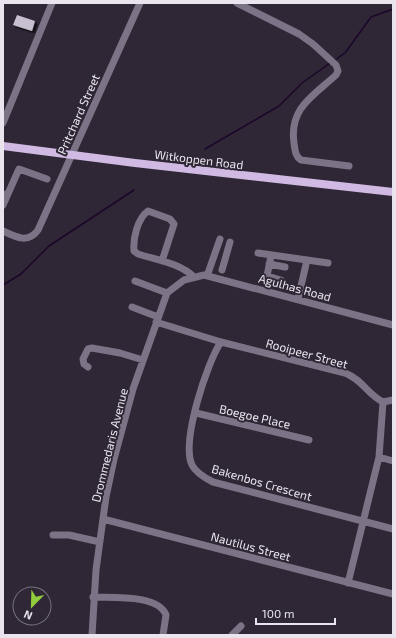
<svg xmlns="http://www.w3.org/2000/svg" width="396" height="638" font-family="'Exo 2',sans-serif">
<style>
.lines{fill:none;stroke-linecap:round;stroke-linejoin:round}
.stream{stroke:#1c062a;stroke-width:1.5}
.building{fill:#c8bfd0;filter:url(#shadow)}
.minor{stroke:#7d7386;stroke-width:7}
.major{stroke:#d0bae3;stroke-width:8}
.labels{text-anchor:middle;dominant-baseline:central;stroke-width:4;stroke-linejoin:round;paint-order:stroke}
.street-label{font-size:12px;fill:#e9e4ed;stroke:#2f2735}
</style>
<defs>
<filter id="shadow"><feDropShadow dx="2.5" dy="2.5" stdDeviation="0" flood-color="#0009"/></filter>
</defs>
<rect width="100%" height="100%" fill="#2f2735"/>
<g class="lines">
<path class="stream" d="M 335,60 L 345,53 L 371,17 L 393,9
M 205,149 L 279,106 L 302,83 L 330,63
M 3,285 L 21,274 L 49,246 L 134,190"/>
</g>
<path class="building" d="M 17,15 L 35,21 L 32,31 L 13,25 Z"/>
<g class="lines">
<path class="minor" d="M 237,3 L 299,34 L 313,44 L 336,65 L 338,71 L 336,75 C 313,96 289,108 294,143 C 295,150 295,156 301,160 L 349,166
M 3,123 L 52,3
M 7,196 L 19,169 L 47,179
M 3,205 L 7,196 L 3,194
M 3,231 C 16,237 28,244 38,230 L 140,3
M 258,253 L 307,260
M 271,256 L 267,276 L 281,280
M 162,261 L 174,224 L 170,219 L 148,211 C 137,219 133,239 134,251 L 138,254 C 157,260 180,263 194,277
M 269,264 L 285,267
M 222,270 L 230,242
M 207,276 L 220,239
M 135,281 L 167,293
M 298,299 L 307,260 L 328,263
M 132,307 L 158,317
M 156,322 L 221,342 L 345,373 C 363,380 367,394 383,402 L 379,457 L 348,583
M 221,342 C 207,362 181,442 192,465 C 196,473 205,478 213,482 L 393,529
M 88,367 L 84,364 L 83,359 L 88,349 L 92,348 L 120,353 L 143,360
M 383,402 L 393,400
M 196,413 L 309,440
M 379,457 L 393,461
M 103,519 L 393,594
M 53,535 L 69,535 L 100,542
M 93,597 C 112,598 158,594 166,615 L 163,635
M 92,635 L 96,570 L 106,497 L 114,459 L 133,389 L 167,293 L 184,280 L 204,275 L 393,325
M 232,635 L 241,626"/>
<path class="major" d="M 3,146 L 135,163 L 393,192"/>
</g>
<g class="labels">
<g class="street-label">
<text transform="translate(78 114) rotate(-66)">Pritchard Street</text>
<text transform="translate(199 159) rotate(7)">Witkoppen Road</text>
<text transform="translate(295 287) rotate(15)">Agulhas Road</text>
<text transform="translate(307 353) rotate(15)">Rooipeer Street</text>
<text transform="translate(255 416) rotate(13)">Boegoe Place</text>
<text transform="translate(109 445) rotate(-76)">Drommedaris Avenue</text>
<text transform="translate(262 482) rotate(16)">Bakenbos Crescent</text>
<text transform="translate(251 546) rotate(15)">Nautilus Street</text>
</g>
</g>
<rect width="396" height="638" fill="none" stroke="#e9e4ed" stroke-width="8"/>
<g transform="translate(32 606) rotate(203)"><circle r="19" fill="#2f2735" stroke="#79737f"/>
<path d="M0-3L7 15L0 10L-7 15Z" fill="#92cd3e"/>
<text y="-6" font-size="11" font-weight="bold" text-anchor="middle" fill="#e9e4ed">N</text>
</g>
<path d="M256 618v6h79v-6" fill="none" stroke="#e9e4ed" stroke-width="2"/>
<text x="262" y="618" font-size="12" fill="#e9e4ed" stroke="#2f2735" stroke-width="3" paint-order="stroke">100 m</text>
</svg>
